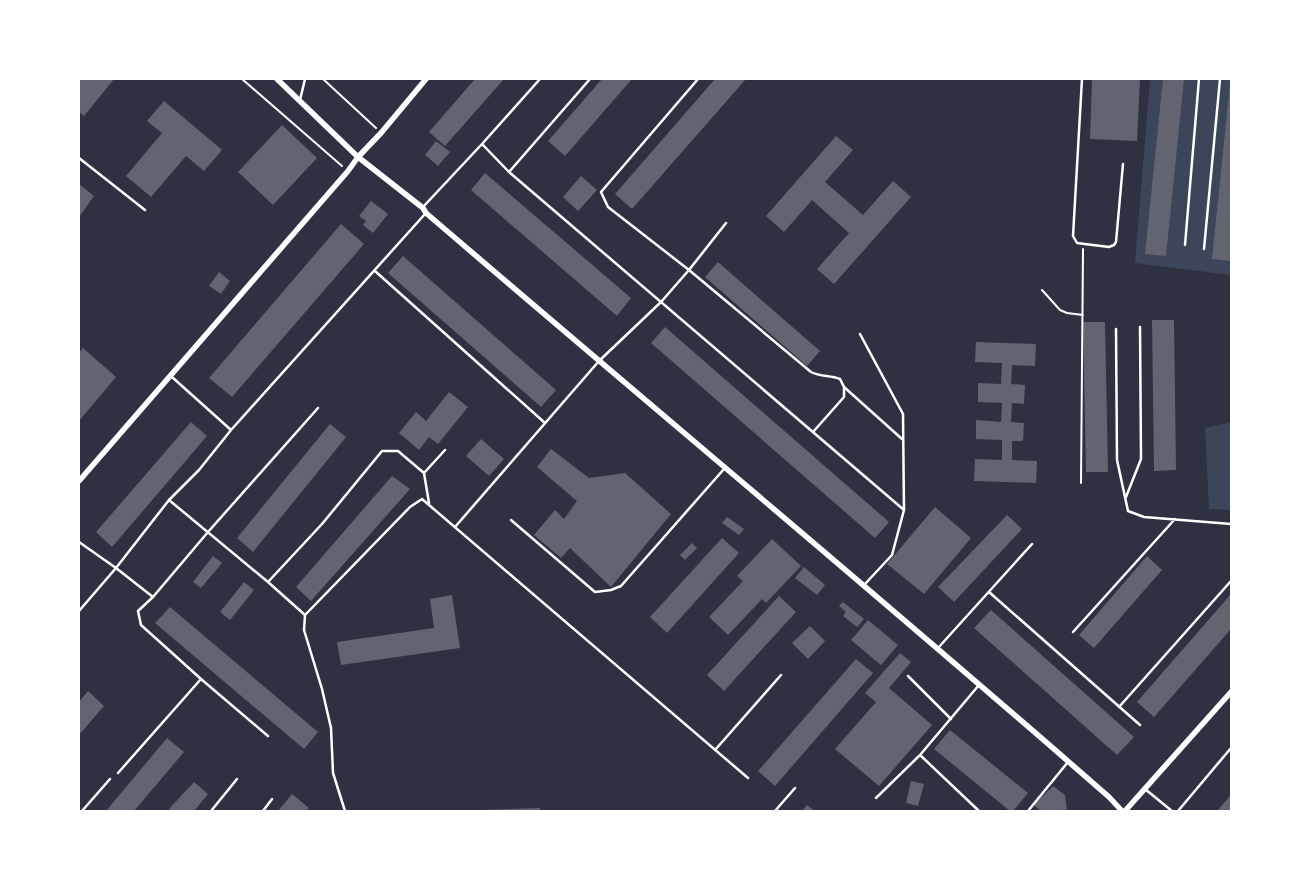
<svg xmlns="http://www.w3.org/2000/svg" width="1310" height="890" font-family="'Fira Sans',sans-serif">
<style>
.green{fill:#3c4559}
.building{fill:#626471}
.lines{fill:none;stroke-linecap:round;stroke-linejoin:round}
.path{stroke:#fff;stroke-width:2}
.service{stroke:#fff;stroke-width:2.5}
.tertiary{stroke:#fff;stroke-width:5.5}
</style>
<rect width="100%" height="100%" fill="#2d3142"/>
<path class="green" d="M 1150,79 L 1231,79 L 1231,275 L 1135,263 Z
M 1231,422 L 1231,510 L 1209,509 L 1205,428 Z"/>
<path class="building" d="M 79,79 L 114,79 L 84,116 L 79,112 Z
M 475,79 L 504,79 L 445,146 L 429,132 Z
M 602,79 L 632,79 L 565,156 L 548,141 Z
M 715,79 L 746,79 L 632,209 L 615,194 Z
M 1092,79 L 1140,79 L 1137,141 L 1090,139 Z
M 1163,79 L 1184,79 L 1166,256 L 1145,254 Z
M 1230,84 L 1231,84 L 1231,261 L 1212,259 Z
M 164,101 L 222,150 L 204,171 L 186,156 L 151,197 L 126,176 L 162,133 L 147,121 Z
M 282,125 L 317,158 L 273,205 L 238,172 Z
M 836,136 L 853,150 L 825,182 L 863,215 L 893,181 L 911,197 L 834,284 L 817,269 L 849,233 L 812,200 L 784,232 L 766,216 Z
M 436,141 L 450,152 L 438,166 L 425,155 Z
M 485,173 L 631,298 L 617,316 L 471,190 Z
M 581,176 L 597,190 L 578,211 L 563,197 Z
M 79,184 L 94,196 L 79,217 Z
M 371,201 L 388,214 L 373,233 L 363,225 L 366,221 L 359,216 Z
M 341,224 L 364,244 L 232,397 L 209,378 Z
M 403,256 L 556,390 L 541,407 L 388,273 Z
M 718,262 L 820,351 L 807,366 L 705,277 Z
M 219,272 L 230,281 L 221,294 L 209,286 Z
M 1152,320 L 1174,320 L 1176,470 L 1154,471 Z
M 1083,322 L 1105,322 L 1108,472 L 1086,472 Z
M 665,327 L 889,522 L 875,538 L 651,343 Z
M 976,342 L 1036,344 L 1035,366 L 1012,365 L 1011,384 L 1025,385 L 1024,404 L 1012,403 L 1011,422 L 1024,423 L 1023,441 L 1012,441 L 1012,460 L 1037,461 L 1036,483 L 974,481 L 975,459 L 1002,460 L 1002,440 L 976,439 L 976,420 L 1001,422 L 1002,403 L 978,402 L 978,383 L 1001,384 L 1002,363 L 975,362 Z
M 83,348 L 116,377 L 79,421 L 79,353 Z
M 449,392 L 468,407 L 438,444 L 429,437 L 419,450 L 399,433 L 416,412 L 426,421 Z
M 191,422 L 207,436 L 112,547 L 96,532 Z
M 330,424 L 346,437 L 253,552 L 237,538 Z
M 481,439 L 504,459 L 489,476 L 466,456 Z
M 551,449 L 589,478 L 625,473 L 671,514 L 611,587 L 570,548 L 561,558 L 534,535 L 555,510 L 564,519 L 577,501 L 537,467 Z
M 392,476 L 410,489 L 311,601 L 296,587 Z
M 935,507 L 971,538 L 924,594 L 887,564 Z
M 1007,515 L 1022,529 L 954,602 L 938,587 Z
M 727,517 L 744,529 L 739,535 L 722,523 Z
M 722,538 L 739,553 L 667,633 L 650,617 Z
M 772,539 L 801,566 L 766,603 L 762,599 L 728,635 L 709,617 L 743,581 L 737,576 Z
M 692,543 L 697,548 L 685,560 L 680,555 Z
M 213,556 L 222,563 L 201,588 L 193,582 Z
M 1147,556 L 1162,570 L 1094,648 L 1079,635 Z
M 804,567 L 825,585 L 817,595 L 795,578 Z
M 244,582 L 254,590 L 230,620 L 220,612 Z
M 1231,594 L 1231,629 L 1154,717 L 1137,702 Z
M 452,595 L 460,648 L 341,665 L 337,642 L 434,628 L 430,599 Z
M 779,596 L 796,612 L 724,691 L 707,675 Z
M 843,602 L 864,619 L 857,627 L 843,616 L 846,612 L 839,606 Z
M 170,607 L 318,732 L 304,749 L 155,623 Z
M 991,610 L 1134,737 L 1117,755 L 974,628 Z
M 868,620 L 898,645 L 881,665 L 851,640 Z
M 810,626 L 825,641 L 808,659 L 792,643 Z
M 900,653 L 911,662 L 889,688 L 932,725 L 879,786 L 835,749 L 876,702 L 865,693 Z
M 856,659 L 873,673 L 775,786 L 758,771 Z
M 88,691 L 104,706 L 79,735 L 79,702 Z
M 950,730 L 1028,793 L 1013,811 L 1010,811 L 934,749 Z
M 167,738 L 184,752 L 134,811 L 106,811 Z
M 911,781 L 924,784 L 918,806 L 906,803 Z
M 194,782 L 208,794 L 194,811 L 171,811 L 169,809 Z
M 1053,786 L 1065,795 L 1067,811 L 1041,811 L 1034,805 Z
M 292,794 L 309,808 L 306,811 L 278,811 Z
M 1231,795 L 1231,811 L 1217,811 Z
M 807,805 L 815,811 L 802,811 Z
M 540,808 L 540,811 L 483,811 L 483,810 Z"/>
<g class="lines">
<path class="path" d="M 242,79 L 342,166
M 323,79 L 376,128
M 1042,290 L 1060,310 L 1067,313 L 1083,315
M 1081,483 L 1083,249"/>
<path class="service" d="M 698,79 L 601,192 L 608,207 L 689,270 L 811,372 C 821,377 830,375 840,379 L 844,387 L 844,397 L 813,432
M 1082,79 L 1073,236 L 1077,243 L 1109,247 L 1114,245 L 1116,242 L 1123,164
M 300,100 L 305,79
M 482,144 L 509,172 L 904,510
M 79,158 L 145,210
M 509,172 L 590,79
M 423,207 L 482,144 L 540,79
M 1185,245 L 1199,79
M 1204,249 L 1220,79
M 375,271 L 545,423
M 1116,329 L 1117,460 L 1128,511 L 1144,517 L 1231,524
M 860,334 L 903,414 L 904,510 L 892,555 L 865,584
M 172,377 L 231,430
M 844,387 L 902,439
M 1126,497 L 1141,459 L 1140,327
M 169,500 L 268,582 L 305,615
M 429,503 L 424,473 L 445,450
M 511,520 L 595,592 L 611,590 L 621,586 L 724,469
M 455,527 L 599,361 L 661,302 L 689,270 L 726,223
M 79,542 L 116,568 L 153,597
M 268,582 L 322,524 L 382,451 L 398,451 L 424,473
M 989,592 L 1140,725
M 79,611 L 116,568 L 169,500 L 199,470 L 231,430 L 425,214
M 1073,632 L 1175,519
M 938,648 L 1032,544
M 908,676 L 951,719
M 979,685 L 920,755 L 979,811
M 1119,707 L 1231,581
M 268,736 L 201,679 L 141,625 L 138,611 L 153,597 L 208,532 L 318,408
M 715,750 L 781,675
M 118,773 L 201,679
M 1145,789 L 1172,811
M 876,798 L 919,756
M 82,811 L 110,779
M 211,811 L 237,779
M 263,811 L 272,799
M 345,811 L 333,773 L 331,728 L 322,689 L 304,630 L 305,615 L 410,507 L 422,499 L 748,778
M 775,811 L 795,788
M 1028,811 L 1068,762
M 1178,811 L 1231,748"/>
<path class="tertiary" d="M 277,79 L 358,157 L 423,208 L 426,213 C 653,408 884,600 1109,797 L 1122,811
M 79,481 L 348,171 L 358,157 L 381,133 L 426,79
M 1125,811 L 1231,692"/>
</g>
<rect width="1310" height="890" fill="none" stroke="#ffffff" stroke-width="160"/>
</svg>
